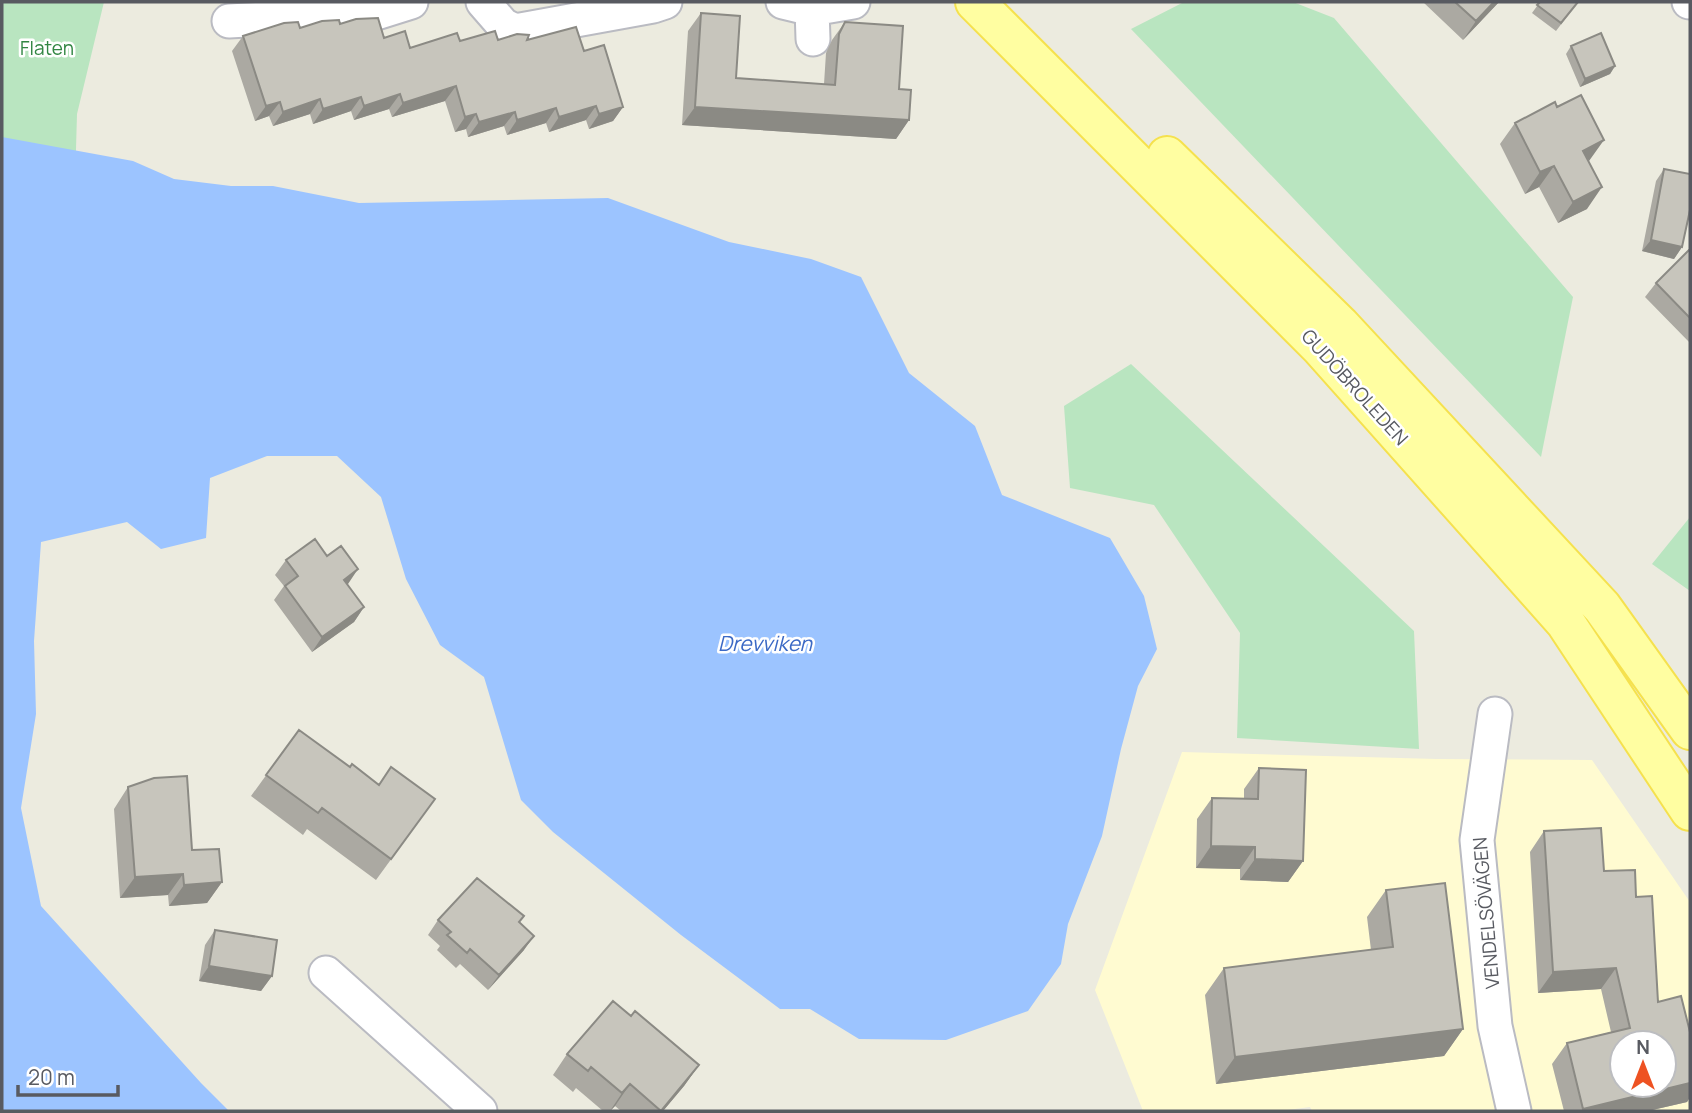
<svg xmlns="http://www.w3.org/2000/svg" width="1692" height="1113" font-family="Manrope,sans-serif">
<style>
.commercial{fill:#fffbd1;fill-rule:evenodd}
.green{fill:#b9e5c0}
.water{fill:#9cc4ff}
.lines{fill:none;stroke-linecap:round;stroke-linejoin:round}
.minor-casing{stroke:#babbc2;stroke-width:37}
.major-casing{stroke:#f5e14e;stroke-width:42}
.minor{stroke:#fff;stroke-width:33}
.major{stroke:#fffea1;stroke-width:38}
.wall{fill:#aba9a2}
.shaded-wall{fill:#8b8a84}
.building{fill:#c7c5bc;stroke:#8b8a84;stroke-width:2;fill-rule:evenodd}
.labels{text-anchor:middle;dominant-baseline:central;stroke-width:5;stroke-linejoin:round;paint-order:stroke}
.park-label{font-size:19px;fill:#328643;stroke:#fff}
.street-label{font-size:19px;fill:#585a61;stroke:#fff}
.water-label{font-size:21px;font-style:italic;fill:#3b69c5;stroke:#fff}
</style>
<rect width="100%" height="100%" fill="#ecebdf"/>
<path class="commercial" d="M 1182,752 L 1437,759 L 1592,760 L 1690,902 L 1690,1111 L 1312,1111 L 1310,1107 L 1280,1111 L 1143,1111 L 1095,990 ZM 1622,1043 L 1664,1043 L 1664,1085 L 1622,1085 Z"/>
<path class="green" d="M 2,2 L 104,2 L 77,114 L 70,361 L 2,375 Z
M 1184,2 L 1293,2 L 1334,18 L 1573,297 L 1541,457 L 1131,29 Z
M 1131,364 L 1414,631 L 1419,749 L 1237,738 L 1240,633 L 1154,505 L 1070,488 L 1064,406 Z
M 1690,517 L 1690,591 L 1652,564 Z"/>
<path class="water" d="M 2,137 L 133,161 L 174,179 L 231,186 L 273,186 L 359,203 L 608,198 L 729,242 L 811,259 L 861,277 L 909,373 L 975,426 L 1002,495 L 1110,538 L 1144,596 L 1157,649 L 1138,686 L 1121,749 L 1102,836 L 1068,924 L 1061,964 L 1028,1011 L 946,1040 L 859,1039 L 810,1009 L 780,1009 L 681,935 L 553,832 L 521,800 L 484,677 L 440,645 L 406,579 L 381,497 L 337,456 L 267,456 L 210,478 L 206,538 L 161,549 L 127,522 L 41,542 L 34,641 L 36,714 L 21,808 L 41,906 L 201,1083 L 229,1111 L 2,1111 Z"/>
<g class="lines">
<g class="minor-casing">
<path id="minor" d="M 483,2 L 503,25 L 515,31 L 653,6 L 665,2
M 783,2 L 812,9 L 853,2
M 1689,2 L 1690,2
M 812,9 L 813,39
M 229,21 L 376,13 L 411,2
M 1495,714 L 1477,840 L 1495,1026 L 1514,1111
M 326,973 L 480,1111"/>
</g>
<g class="major-casing">
<path id="major" d="M 975,2 L 1321,348 L 1565,622 L 1690,811
M 1167,156 L 1340,325 L 1602,607 L 1690,730"/>
</g>
<use href="#minor" class="minor"/>
<use href="#major" class="major"/>
</g>
<path class="wall" d="M 1423,2 L 1499,2 L 1463,40 Z
M 1540,2 L 1578,2 L 1556,31 L 1532,13 Z
M 701,13 L 736,78 L 824,84 L 826,53 L 832,40 L 845,22 L 899,89 L 909,120 L 896,139 L 682,125 L 688,31 Z
M 340,24 L 384,38 L 410,48 L 460,41 L 527,40 L 584,51 L 623,107 L 613,121 L 589,129 L 586,120 L 549,132 L 546,123 L 507,135 L 504,126 L 468,137 L 466,129 L 455,132 L 445,101 L 392,117 L 389,109 L 354,120 L 351,111 L 313,124 L 310,114 L 273,126 L 269,116 L 255,121 L 232,51 L 243,36 Z
M 1571,46 L 1615,66 L 1610,74 L 1580,87 L 1566,54 Z
M 1515,123 L 1589,161 L 1587,209 L 1558,223 L 1539,187 L 1525,194 L 1500,144 Z
M 1664,169 L 1690,174 L 1690,217 L 1689,217 L 1682,247 L 1674,259 L 1642,251 L 1656,181 Z
M 1690,250 L 1690,343 L 1645,297 L 1656,283 Z
M 286,560 L 347,584 L 364,607 L 354,622 L 312,652 L 274,600 L 284,586 L 275,575 Z
M 299,730 L 350,767 L 379,785 L 435,799 L 376,880 L 307,829 L 303,835 L 251,796 Z
M 1259,768 L 1303,861 L 1288,882 L 1240,880 L 1240,869 L 1196,868 L 1197,819 L 1212,798 L 1244,799 L 1244,789 Z
M 128,787 L 192,850 L 222,882 L 207,903 L 169,906 L 168,895 L 120,898 L 114,809 Z
M 1544,831 L 1604,871 L 1636,897 L 1658,1002 L 1690,1032 L 1690,1097 L 1687,1102 L 1648,1111 L 1564,1111 L 1552,1064 L 1567,1043 L 1611,1032 L 1601,989 L 1538,993 L 1530,852 Z
M 1386,890 L 1463,1029 L 1444,1056 L 1216,1084 L 1205,995 L 1224,968 L 1371,950 L 1367,917 Z
M 438,920 L 519,922 L 524,950 L 488,990 L 460,964 L 456,968 L 437,950 L 440,946 L 428,935 Z
M 215,930 L 272,976 L 261,991 L 199,981 L 205,945 Z
M 631,1016 L 699,1065 L 684,1086 L 663,1111 L 621,1111 L 615,1106 L 610,1111 L 603,1111 L 576,1088 L 573,1092 L 553,1075 L 567,1054 Z"/>
<path class="shaded-wall" d="M 1494,2 L 1499,2 L 1463,40 L 1476,21 Z
M 1615,66 L 1610,74 L 1580,87 L 1585,79 Z
M 456,86 L 445,101 L 392,117 L 403,103 Z
M 400,94 L 389,109 L 354,120 L 364,106 Z
M 361,97 L 351,111 L 313,124 L 323,109 Z
M 320,99 L 310,114 L 273,126 L 283,112 Z
M 280,102 L 269,116 L 255,121 L 266,106 Z
M 596,106 L 586,120 L 549,132 L 559,117 Z
M 623,107 L 613,121 L 589,129 L 599,114 Z
M 695,107 L 909,120 L 896,139 L 682,125 Z
M 556,108 L 546,123 L 507,135 L 517,120 Z
M 515,112 L 504,126 L 468,137 L 479,122 Z
M 476,114 L 466,129 L 455,132 L 465,117 Z
M 1604,140 L 1589,161 L 1583,151 Z
M 1554,166 L 1539,187 L 1525,194 L 1540,172 Z
M 1602,187 L 1587,209 L 1558,223 L 1573,202 Z
M 1651,240 L 1682,247 L 1674,259 L 1642,251 Z
M 358,569 L 348,584 L 334,594 L 344,580 Z
M 364,607 L 354,622 L 312,652 L 322,637 Z
M 1211,846 L 1255,847 L 1240,869 L 1196,868 Z
M 1255,859 L 1303,861 L 1288,882 L 1240,880 Z
M 183,874 L 168,895 L 120,898 L 135,877 Z
M 222,882 L 207,903 L 169,906 L 184,885 Z
M 534,936 L 524,950 L 488,990 L 499,975 Z
M 209,966 L 272,976 L 261,991 L 199,981 Z
M 1616,968 L 1601,989 L 1538,993 L 1553,972 Z
M 1463,1029 L 1444,1056 L 1216,1084 L 1235,1057 Z
M 699,1065 L 684,1086 L 663,1111 L 660,1111 Z
M 1690,1083 L 1690,1097 L 1687,1102 L 1648,1111 L 1582,1111 L 1583,1109 Z
M 630,1084 L 615,1106 L 610,1111 L 622,1093 Z"/>
<path class="building" d="M 1455,2 L 1494,2 L 1476,21 Z
M 1540,2 L 1578,2 L 1561,23 L 1537,5 Z
M 701,13 L 740,16 L 736,78 L 835,85 L 839,34 L 845,22 L 903,26 L 899,89 L 911,90 L 909,120 L 695,107 Z
M 378,18 L 384,38 L 405,31 L 410,48 L 457,33 L 460,41 L 495,31 L 498,40 L 517,34 L 529,35 L 527,40 L 576,27 L 584,51 L 604,45 L 623,107 L 599,114 L 596,106 L 559,117 L 556,108 L 517,120 L 515,112 L 479,122 L 476,114 L 465,117 L 456,86 L 403,103 L 400,94 L 364,106 L 361,97 L 323,109 L 320,99 L 283,112 L 280,102 L 266,106 L 243,36 L 284,23 L 298,22 L 300,28 L 322,21 L 339,20 L 340,24 L 356,19 Z
M 1601,33 L 1615,66 L 1585,79 L 1571,46 Z
M 1581,95 L 1604,140 L 1583,151 L 1602,187 L 1573,202 L 1554,166 L 1540,172 L 1515,123 L 1555,102 L 1557,107 Z
M 1664,169 L 1690,174 L 1690,210 L 1682,247 L 1651,240 Z
M 1689,250 L 1690,250 L 1690,318 L 1656,283 Z
M 315,539 L 327,556 L 341,546 L 358,569 L 344,580 L 364,607 L 322,637 L 285,586 L 298,576 L 286,560 Z
M 299,730 L 350,767 L 352,764 L 379,785 L 391,767 L 435,799 L 391,859 L 322,808 L 318,813 L 266,775 Z
M 1259,768 L 1306,770 L 1303,861 L 1255,859 L 1255,847 L 1211,846 L 1212,798 L 1258,799 Z
M 187,776 L 192,850 L 219,849 L 222,882 L 184,885 L 183,874 L 135,877 L 128,787 L 154,778 Z
M 1601,828 L 1604,871 L 1635,870 L 1636,897 L 1652,896 L 1658,1002 L 1681,996 L 1690,1032 L 1690,1083 L 1583,1109 L 1567,1043 L 1630,1028 L 1616,968 L 1553,972 L 1544,831 ZM 1622,1043 L 1664,1043 L 1664,1085 L 1622,1085 Z
M 477,878 L 524,916 L 519,922 L 534,936 L 499,975 L 470,949 L 467,953 L 447,935 L 451,932 L 438,920 Z
M 1445,883 L 1463,1029 L 1235,1057 L 1224,968 L 1393,947 L 1386,890 Z
M 215,930 L 277,940 L 272,976 L 209,966 Z
M 613,1001 L 631,1016 L 635,1011 L 699,1065 L 661,1111 L 630,1084 L 622,1093 L 591,1067 L 588,1071 L 567,1054 Z"/>
<g class="labels">
<g class="park-label">
<text x="47" y="48">Flaten</text>
</g>
<g class="street-label">
<text transform="translate(1355 387) rotate(48)">GUDÖBROLEDEN</text>
<text transform="translate(1486 913) rotate(-95)">VENDELSÖVÄGEN</text>
</g>
<g class="water-label">
<text x="765" y="643">Drevviken</text>
</g>
</g>
<rect width="1692" height="1113" fill="none" stroke="#585a61" stroke-width="7"/>
<g transform="translate(1643 1064)"><circle r="33" fill="#ffffff" stroke="#bcbdc0" stroke-width="2"/>
<path d="M0-5L12 26L0 18L-12 26Z" fill="#ee5222"/>
<text y="-10" font-size="19" font-weight="bold" text-anchor="middle" fill="#585a61">N</text>
</g>
<path d="M18 1085v10h100v-10" fill="none" stroke="#585a61" stroke-width="3.5"/>
<text x="28" y="1085" font-size="21" fill="#585a61" stroke="#ffffff" stroke-width="5" paint-order="stroke">20 m</text>
</svg>
